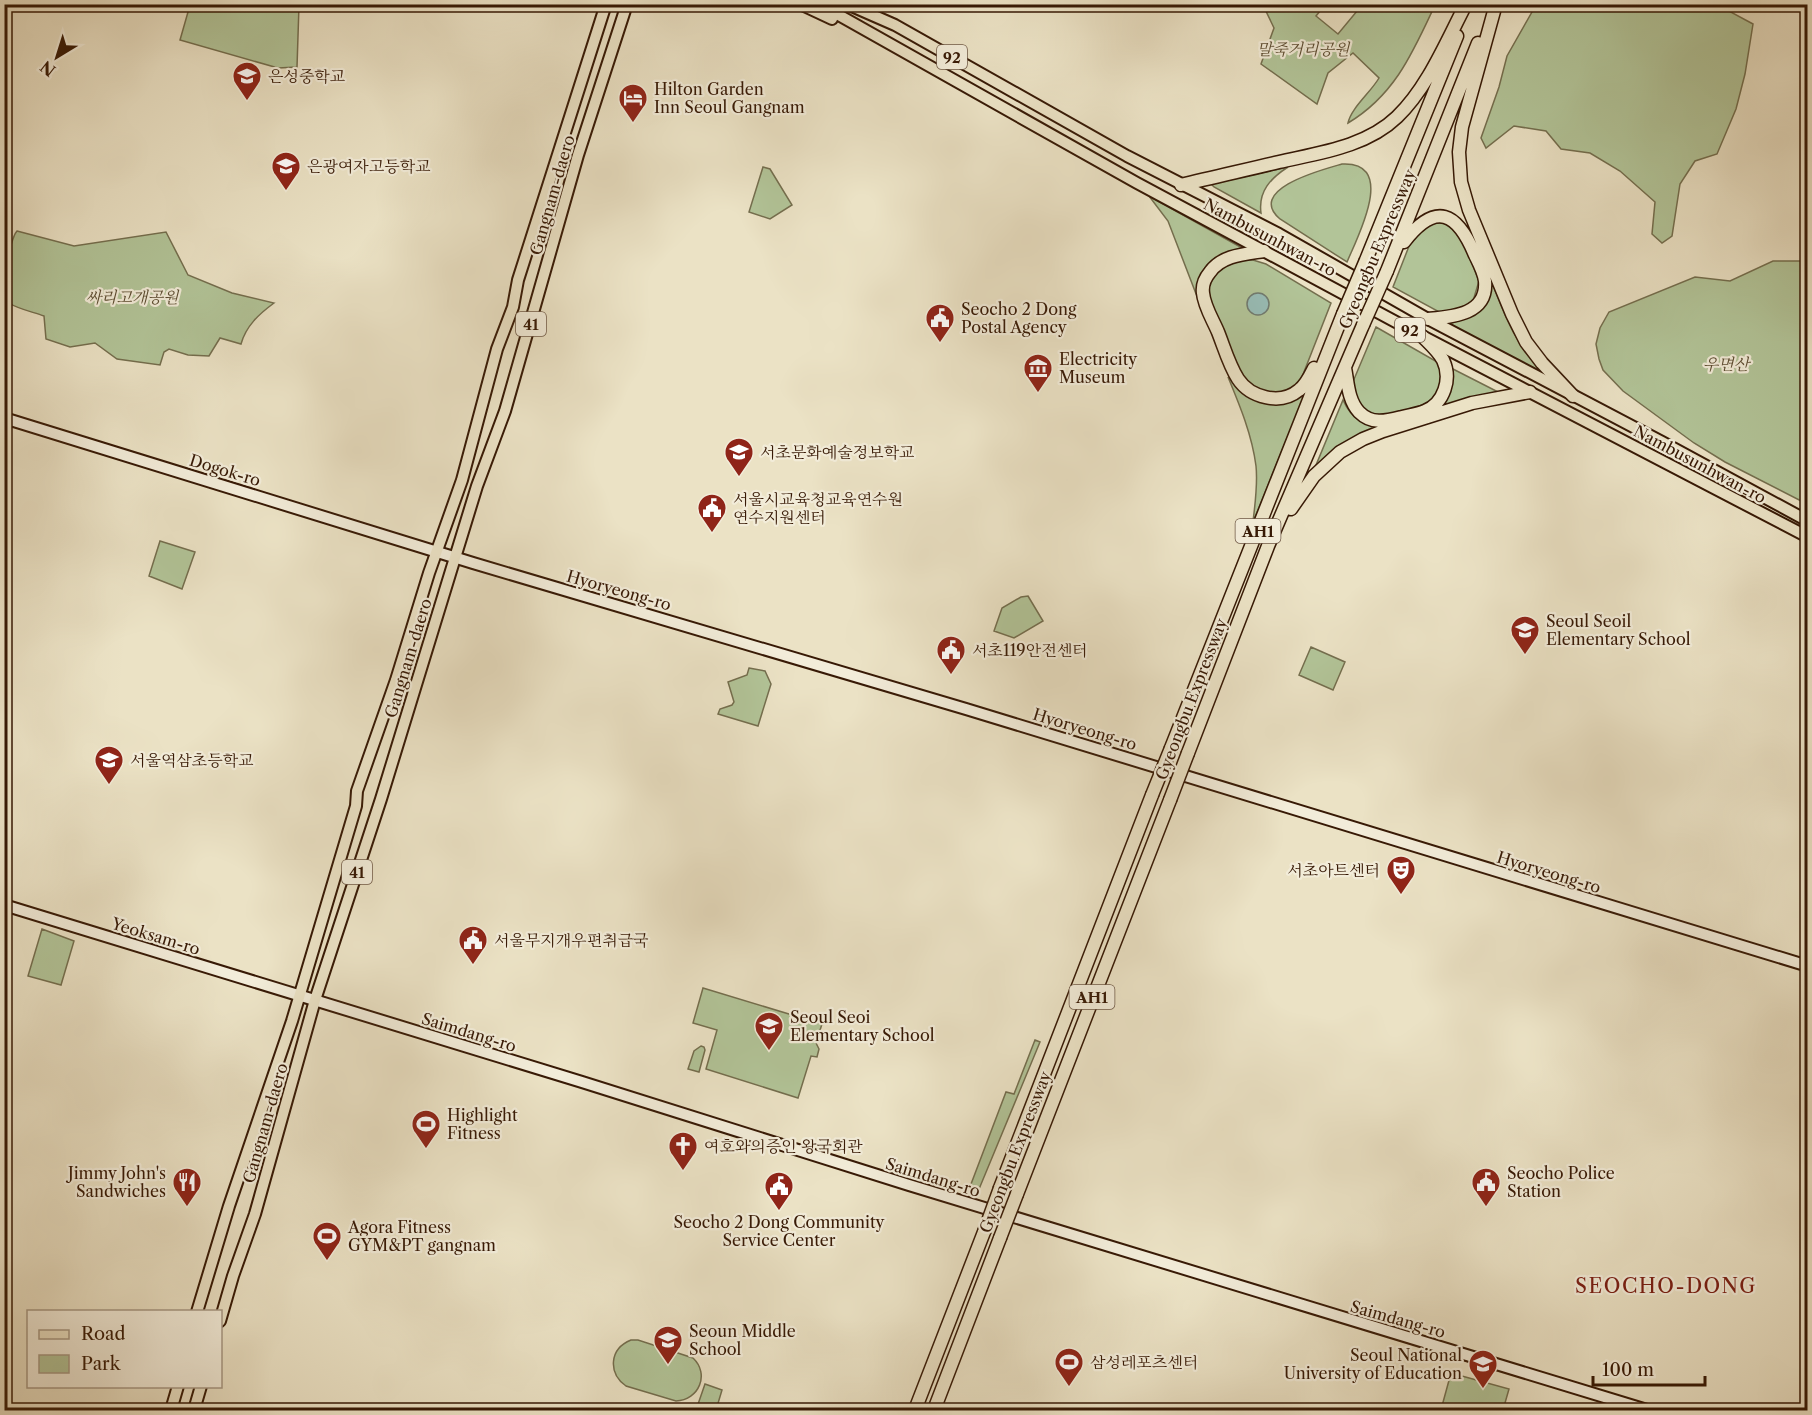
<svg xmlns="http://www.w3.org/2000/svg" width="1812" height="1415" font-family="'Libre Caslon Text','Noto Serif KR',serif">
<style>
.green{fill:#b2c498;stroke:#746e4e;stroke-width:1.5}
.water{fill:#98bdb7;stroke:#717b70;stroke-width:1.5}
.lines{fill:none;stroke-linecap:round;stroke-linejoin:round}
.secondary-casing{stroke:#371905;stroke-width:14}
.primary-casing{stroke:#371905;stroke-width:14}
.trunk-casing{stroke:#371905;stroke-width:15}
.secondary{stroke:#f2ecd9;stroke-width:10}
.primary{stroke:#ebe2c5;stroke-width:10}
.trunk{stroke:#ebe2c5;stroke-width:12}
.trunk-bridge-casing{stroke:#371905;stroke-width:15;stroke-linecap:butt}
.trunk-bridge{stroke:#ebe2c5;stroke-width:12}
.labels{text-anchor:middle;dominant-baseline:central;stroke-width:4.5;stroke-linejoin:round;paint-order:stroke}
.shield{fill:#f2ecd9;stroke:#6f5845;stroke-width:1.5}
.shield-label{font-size:15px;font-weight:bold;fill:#371905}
.park-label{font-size:16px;font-style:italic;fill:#5c4c31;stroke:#f2ecd9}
.poi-label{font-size:16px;fill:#371905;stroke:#f2ecd9;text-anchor:start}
.street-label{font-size:16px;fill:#371905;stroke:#f2ecd9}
.quarter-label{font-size:20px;letter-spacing:1.5px;fill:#7a1f14;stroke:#f2ecd9}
</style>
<rect width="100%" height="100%" fill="#ebe2c5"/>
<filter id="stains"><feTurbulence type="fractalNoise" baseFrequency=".00333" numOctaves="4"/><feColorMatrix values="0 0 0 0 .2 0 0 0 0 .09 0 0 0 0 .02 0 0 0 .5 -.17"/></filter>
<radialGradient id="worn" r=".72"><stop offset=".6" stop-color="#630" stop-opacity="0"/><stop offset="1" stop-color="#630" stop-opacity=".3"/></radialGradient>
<path class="green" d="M 190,5 L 299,5 L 297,67 L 278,68 L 180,40 Z
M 1263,5 L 1325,5 L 1316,16 L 1338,34 L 1362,5 L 1435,5 C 1413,52 1395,95 1348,123 C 1351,108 1371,92 1379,78 L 1353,53 L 1328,73 L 1317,104 L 1261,64 L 1274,28 Z
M 1536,5 L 1721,5 L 1725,9 L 1753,24 L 1745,74 L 1736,109 L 1717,154 L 1695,161 L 1680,184 L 1672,236 L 1662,243 L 1652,234 L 1655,202 L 1620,171 L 1590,153 L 1561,149 L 1546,131 L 1514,126 L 1486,148 L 1481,138 L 1499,87 L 1507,56 Z
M 1342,164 C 1398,161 1357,238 1347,262 L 1280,219 C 1245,189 1325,169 1342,164 Z
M 763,167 L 770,169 L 792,205 L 770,219 L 749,212 Z
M 1288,167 C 1271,178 1258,191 1261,213 L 1214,187 L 1211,184 Z
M 1149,196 L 1244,249 C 1212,257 1198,264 1198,299 L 1168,221 Z
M 1430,223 L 1446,223 L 1459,232 L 1479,281 L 1473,301 L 1463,309 L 1441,313 L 1393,287 L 1413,236 Z
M 17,231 L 74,246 L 166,232 L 188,275 L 232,293 L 274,303 C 259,314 246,326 241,344 L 220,338 L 209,356 L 188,355 L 169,349 L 164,352 L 160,365 L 117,359 L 95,343 L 70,347 L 46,339 L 44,316 C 33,312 18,309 9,303 C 0,295 9,240 17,231 Z
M 1241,260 L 1253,260 L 1266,264 L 1331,303 L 1300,382 C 1283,400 1263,391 1245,383 L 1206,293 C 1209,273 1224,266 1241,260 Z
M 1773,261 L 1807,261 L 1807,504 L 1725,462 L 1694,443 L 1623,391 L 1603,370 L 1599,359 L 1596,344 L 1600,328 L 1609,312 L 1695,277 L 1730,281 Z
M 1489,275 C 1506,319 1514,343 1548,378 L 1449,324 L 1464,319 Z
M 1376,327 L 1439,363 C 1443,378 1440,388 1432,401 C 1416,408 1372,425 1359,407 C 1355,401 1354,391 1352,384 Z
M 1451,368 L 1504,395 L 1434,410 Z
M 1228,377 L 1253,399 L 1302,391 L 1305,394 L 1253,522 C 1255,503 1258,485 1256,466 C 1252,435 1240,406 1228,377 Z
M 1343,400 C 1351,418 1363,426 1384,427 L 1314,470 Z
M 160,541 L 195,552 L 182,589 L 149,576 Z
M 1028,596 L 1043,621 L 1014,638 L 994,631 L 1002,608 L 1021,597 Z
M 1311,647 L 1345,662 L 1333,690 L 1299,675 Z
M 749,668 L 765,671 L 771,684 L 758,726 L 718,714 L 720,709 L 732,705 L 734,702 L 728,682 L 747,675 Z
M 42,929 L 74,941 L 61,985 L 28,976 Z
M 703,988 L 822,1024 L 816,1043 L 819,1049 L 817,1057 L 811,1056 L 798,1098 L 706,1069 L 717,1030 L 693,1023 Z
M 1035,1040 L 1040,1042 L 977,1194 L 968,1192 L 1006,1092 L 1014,1094 Z
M 701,1046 L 704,1047 L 705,1050 L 699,1072 L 688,1069 L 694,1051 Z
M 631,1340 L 638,1340 L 693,1358 C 710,1374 699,1400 676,1401 L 626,1386 C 608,1373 609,1349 631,1340 Z
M 1451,1373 L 1509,1389 L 1503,1410 L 1457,1410 L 1442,1406 Z
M 705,1384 L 722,1390 L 716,1410 L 696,1410 Z"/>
<path class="water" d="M1247 304a11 11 0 1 1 22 0a11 11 0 1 1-22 0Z"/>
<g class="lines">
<g class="secondary-casing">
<path id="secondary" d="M 4,418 L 473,563 L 966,709 L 1808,966
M 4,905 L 582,1082 L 909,1185 L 1647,1410"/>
</g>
<g class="primary-casing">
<path id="primary" d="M 800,4 L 832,19
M 819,4 L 1137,183 L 1422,336 L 1808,537
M 847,4 L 895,25 L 1127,156 L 1279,234 L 1428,319 L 1662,442 L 1808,521
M 197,1312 L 229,1206 L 292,1021 L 356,806 L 357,791 L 396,680 L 429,573 L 462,480 L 497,349 L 513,307 L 518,280 L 606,4
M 220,1321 L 233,1276 L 255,1214 L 315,1000 L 381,799 L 477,486 L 505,411 L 578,155 L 627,4
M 171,1410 L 178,1386
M 194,1410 L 201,1386"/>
</g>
<g class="trunk-casing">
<path id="trunk" d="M 1496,4 L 1462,127 L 1459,152 L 1461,182 L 1469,210 L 1512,314 L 1526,342 L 1542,363 L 1573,396
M 1181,185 C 1213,177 1246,170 1279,162 C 1318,153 1366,147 1397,117 C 1428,87 1446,42 1466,4
M 1404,242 C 1436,201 1457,212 1475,255 C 1479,263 1484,272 1485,281 C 1488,315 1451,317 1428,319
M 1264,251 C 1245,254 1222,255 1210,272 C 1205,278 1202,286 1203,293 C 1204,306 1213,320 1218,332 C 1224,347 1229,365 1238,379 C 1250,397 1280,406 1299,390 C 1306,385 1310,376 1314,368
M 1366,260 L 1457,36
M 1387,271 L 1478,43
M 1345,368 C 1348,383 1348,400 1359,412 C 1372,425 1386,421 1402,417 C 1410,415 1418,414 1425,411 C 1444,403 1452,379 1443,360 C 1438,351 1430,344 1422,336
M 1291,509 L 1314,476 L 1340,452 L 1363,439 L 1383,431 L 1472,403 L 1530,392
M 1171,748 L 1343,314
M 1188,753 L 1268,546 L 1363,325
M 1000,1188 L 1152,795
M 1017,1194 L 1170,800
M 915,1410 L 984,1232
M 934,1410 L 1000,1238"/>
</g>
<use href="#secondary" class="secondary"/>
<use href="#primary" class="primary"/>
<use href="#trunk" class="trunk"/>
<g class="trunk-bridge-casing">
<path id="trunk-bridge" d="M 1343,314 L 1366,260
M 1363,325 L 1387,271
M 1152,795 L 1171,748
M 1170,800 L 1188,753
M 984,1232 L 1000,1188
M 1000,1238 L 1017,1194"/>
</g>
<use href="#trunk-bridge" class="trunk-bridge"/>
</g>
<defs>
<g id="school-pin" transform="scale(1.5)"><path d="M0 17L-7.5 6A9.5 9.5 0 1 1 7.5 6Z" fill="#8f2418" stroke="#f2ecd9"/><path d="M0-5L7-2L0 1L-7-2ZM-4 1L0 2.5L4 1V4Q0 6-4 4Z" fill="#fff"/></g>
<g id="hotel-pin" transform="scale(1.5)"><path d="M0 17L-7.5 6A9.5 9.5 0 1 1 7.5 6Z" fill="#8f2418" stroke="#f2ecd9"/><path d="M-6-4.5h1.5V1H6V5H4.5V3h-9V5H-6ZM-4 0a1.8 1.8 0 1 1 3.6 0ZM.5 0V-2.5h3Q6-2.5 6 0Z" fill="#fff"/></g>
<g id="civic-pin" transform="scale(1.5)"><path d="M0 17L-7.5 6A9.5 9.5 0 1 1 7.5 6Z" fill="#8f2418" stroke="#f2ecd9"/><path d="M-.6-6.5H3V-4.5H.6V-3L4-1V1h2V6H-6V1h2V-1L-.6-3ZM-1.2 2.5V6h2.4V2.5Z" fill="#fff"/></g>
<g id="museum-pin" transform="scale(1.5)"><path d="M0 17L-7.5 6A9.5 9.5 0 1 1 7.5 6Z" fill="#8f2418" stroke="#f2ecd9"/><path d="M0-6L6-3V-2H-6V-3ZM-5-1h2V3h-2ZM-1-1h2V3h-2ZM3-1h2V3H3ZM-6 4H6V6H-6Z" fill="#fff"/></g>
<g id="theatre-pin" transform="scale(1.5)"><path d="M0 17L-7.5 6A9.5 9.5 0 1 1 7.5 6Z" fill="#8f2418" stroke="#f2ecd9"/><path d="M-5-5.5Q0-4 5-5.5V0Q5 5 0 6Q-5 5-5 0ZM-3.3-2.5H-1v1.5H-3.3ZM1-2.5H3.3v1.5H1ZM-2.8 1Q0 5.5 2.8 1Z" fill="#fff"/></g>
<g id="stadium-pin" transform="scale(1.5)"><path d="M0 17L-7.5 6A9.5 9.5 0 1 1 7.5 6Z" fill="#8f2418" stroke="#f2ecd9"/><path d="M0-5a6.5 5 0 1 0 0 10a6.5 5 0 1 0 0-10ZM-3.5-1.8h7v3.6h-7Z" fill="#fff"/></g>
<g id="church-pin" transform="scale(1.5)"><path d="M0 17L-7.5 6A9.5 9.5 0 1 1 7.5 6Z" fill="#8f2418" stroke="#f2ecd9"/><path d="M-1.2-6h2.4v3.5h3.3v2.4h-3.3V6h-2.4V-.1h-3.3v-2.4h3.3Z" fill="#fff"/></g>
<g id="restaurant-pin" transform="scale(1.5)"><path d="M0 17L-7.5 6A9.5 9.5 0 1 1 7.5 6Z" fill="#8f2418" stroke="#f2ecd9"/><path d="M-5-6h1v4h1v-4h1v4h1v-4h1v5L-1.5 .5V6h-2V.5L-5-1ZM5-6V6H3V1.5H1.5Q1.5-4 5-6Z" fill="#fff"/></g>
<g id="university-pin" transform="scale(1.5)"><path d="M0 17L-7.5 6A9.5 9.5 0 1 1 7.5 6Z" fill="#8f2418" stroke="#f2ecd9"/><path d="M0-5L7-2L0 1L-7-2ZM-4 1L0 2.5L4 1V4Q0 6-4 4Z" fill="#fff"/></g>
</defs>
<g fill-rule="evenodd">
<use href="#school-pin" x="247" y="76"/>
<use href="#hotel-pin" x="633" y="98"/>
<use href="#school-pin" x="286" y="166"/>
<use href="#civic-pin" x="940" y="318"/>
<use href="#museum-pin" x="1038" y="368"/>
<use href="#school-pin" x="739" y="452"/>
<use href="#civic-pin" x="712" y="508"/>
<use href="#school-pin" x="1525" y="630"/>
<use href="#civic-pin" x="951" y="650"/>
<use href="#school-pin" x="109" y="760"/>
<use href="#theatre-pin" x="1401" y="870"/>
<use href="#civic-pin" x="473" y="940"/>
<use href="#school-pin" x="769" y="1026"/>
<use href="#stadium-pin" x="426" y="1124"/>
<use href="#church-pin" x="683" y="1146"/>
<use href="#restaurant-pin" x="187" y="1182"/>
<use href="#civic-pin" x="1486" y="1182"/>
<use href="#civic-pin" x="779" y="1186"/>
<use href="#stadium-pin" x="327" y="1236"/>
<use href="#school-pin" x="668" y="1340"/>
<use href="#stadium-pin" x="1069" y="1362"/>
<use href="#university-pin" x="1483" y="1364"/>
</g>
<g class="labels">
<g class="shield">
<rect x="937" y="45" width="30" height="24" rx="4.5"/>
<rect x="516" y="312" width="30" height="24" rx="4.5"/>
<rect x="1395" y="318" width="30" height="24" rx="4.5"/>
<rect x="1235.5" y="519" width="45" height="24" rx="4.5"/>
<rect x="342" y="860" width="30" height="24" rx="4.5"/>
<rect x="1069.5" y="985" width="45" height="24" rx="4.5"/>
</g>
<g class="shield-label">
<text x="952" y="57">92</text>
<text x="531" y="324">41</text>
<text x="1410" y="330">92</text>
<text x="1258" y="531">AH1</text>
<text x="357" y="872">41</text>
<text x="1092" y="997">AH1</text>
</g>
<g class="park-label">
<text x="1303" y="49">말죽거리공원</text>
<text x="132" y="297">싸리고개공원</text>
<text x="1726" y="364">우면산</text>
</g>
<g class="poi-label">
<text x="268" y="76">은성중학교</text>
<text x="654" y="89">Hilton Garden<tspan x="654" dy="18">Inn Seoul Gangnam</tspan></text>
<text x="307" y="166">은광여자고등학교</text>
<text x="961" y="309">Seocho 2 Dong<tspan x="961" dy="18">Postal Agency</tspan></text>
<text x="1059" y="359">Electricity<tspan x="1059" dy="18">Museum</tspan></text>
<text x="760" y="452">서초문화예술정보학교</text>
<text x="733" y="499">서울시교육청교육연수원<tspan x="733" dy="18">연수지원센터</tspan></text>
<text x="1546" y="621">Seoul Seoil<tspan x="1546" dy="18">Elementary School</tspan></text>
<text x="972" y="650">서초119안전센터</text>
<text x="130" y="760">서울역삼초등학교</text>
<text x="1380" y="870" text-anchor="end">서초아트센터</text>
<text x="494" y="940">서울무지개우편취급국</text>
<text x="790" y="1017">Seoul Seoi<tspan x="790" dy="18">Elementary School</tspan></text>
<text x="447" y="1115">Highlight<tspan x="447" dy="18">Fitness</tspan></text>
<text x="704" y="1146">여호와의증인 왕국회관</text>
<text x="166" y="1173" text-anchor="end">Jimmy John's<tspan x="166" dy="18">Sandwiches</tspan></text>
<text x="1507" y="1173">Seocho Police<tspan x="1507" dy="18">Station</tspan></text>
<text x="779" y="1222" text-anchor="middle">Seocho 2 Dong Community<tspan x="779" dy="18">Service Center</tspan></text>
<text x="348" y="1227">Agora Fitness<tspan x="348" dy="18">GYM&amp;PT gangnam</tspan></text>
<text x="689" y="1331">Seoun Middle<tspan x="689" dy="18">School</tspan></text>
<text x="1462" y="1355" text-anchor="end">Seoul National<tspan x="1462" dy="18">University of Education</tspan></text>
<text x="1090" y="1362">삼성레포츠센터</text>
</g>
<g class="street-label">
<text transform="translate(552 195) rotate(-74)">Gangnam-daero</text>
<text transform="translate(1270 237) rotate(28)">Nambusunhwan-ro</text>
<text transform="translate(1377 249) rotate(-67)">Gyeongbu Expressway</text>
<text transform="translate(1700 464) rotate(28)">Nambusunhwan-ro</text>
<text transform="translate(225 470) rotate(17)">Dogok-ro</text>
<text transform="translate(619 590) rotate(16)">Hyoryeong-ro</text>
<text transform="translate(408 658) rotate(-73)">Gangnam-daero</text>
<text transform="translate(1191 699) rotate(-69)">Gyeongbu Expressway</text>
<text transform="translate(1085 729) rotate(17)">Hyoryeong-ro</text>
<text transform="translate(1549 872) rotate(17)">Hyoryeong-ro</text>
<text transform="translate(156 936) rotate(17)">Yeoksam-ro</text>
<text transform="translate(469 1032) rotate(17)">Saimdang-ro</text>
<text transform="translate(265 1123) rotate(-74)">Gangnam-daero</text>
<text transform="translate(1015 1152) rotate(-69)">Gyeongbu Expressway</text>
<text transform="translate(933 1177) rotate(17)">Saimdang-ro</text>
<text transform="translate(1398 1319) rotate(16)">Saimdang-ro</text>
</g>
<g class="quarter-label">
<text x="1666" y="1286">SEOCHO-DONG</text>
</g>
</g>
<rect width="1812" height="1415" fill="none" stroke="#ebe2c5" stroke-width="24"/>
<rect x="6" y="6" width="1800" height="1403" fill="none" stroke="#371905" stroke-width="3"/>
<rect x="12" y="12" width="1788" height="1391" fill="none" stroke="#371905" stroke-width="1.5"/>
<rect x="27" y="1310" width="195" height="78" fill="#f2ecd9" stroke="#a79884" stroke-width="1.5"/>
<rect x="39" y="1330" width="30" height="9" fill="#ebe2c5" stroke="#a79884" stroke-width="1.5"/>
<text x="81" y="1340" font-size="18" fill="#371905">Road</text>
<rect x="39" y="1355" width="30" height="18" fill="#b2c498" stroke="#a79884" stroke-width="1.5"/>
<text x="81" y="1370" font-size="18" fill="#371905">Park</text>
<g transform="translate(57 57) rotate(218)" stroke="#f2ecd9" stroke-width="4.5" paint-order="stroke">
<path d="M0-4.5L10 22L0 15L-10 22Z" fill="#371905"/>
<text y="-9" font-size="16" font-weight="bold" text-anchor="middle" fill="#371905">N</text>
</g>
<path d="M1593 1376v9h112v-9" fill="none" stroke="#371905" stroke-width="3"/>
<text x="1602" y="1376" font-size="18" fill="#371905" stroke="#f2ecd9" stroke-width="4.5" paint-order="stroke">100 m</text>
<rect width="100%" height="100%" filter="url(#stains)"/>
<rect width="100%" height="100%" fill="url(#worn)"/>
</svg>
